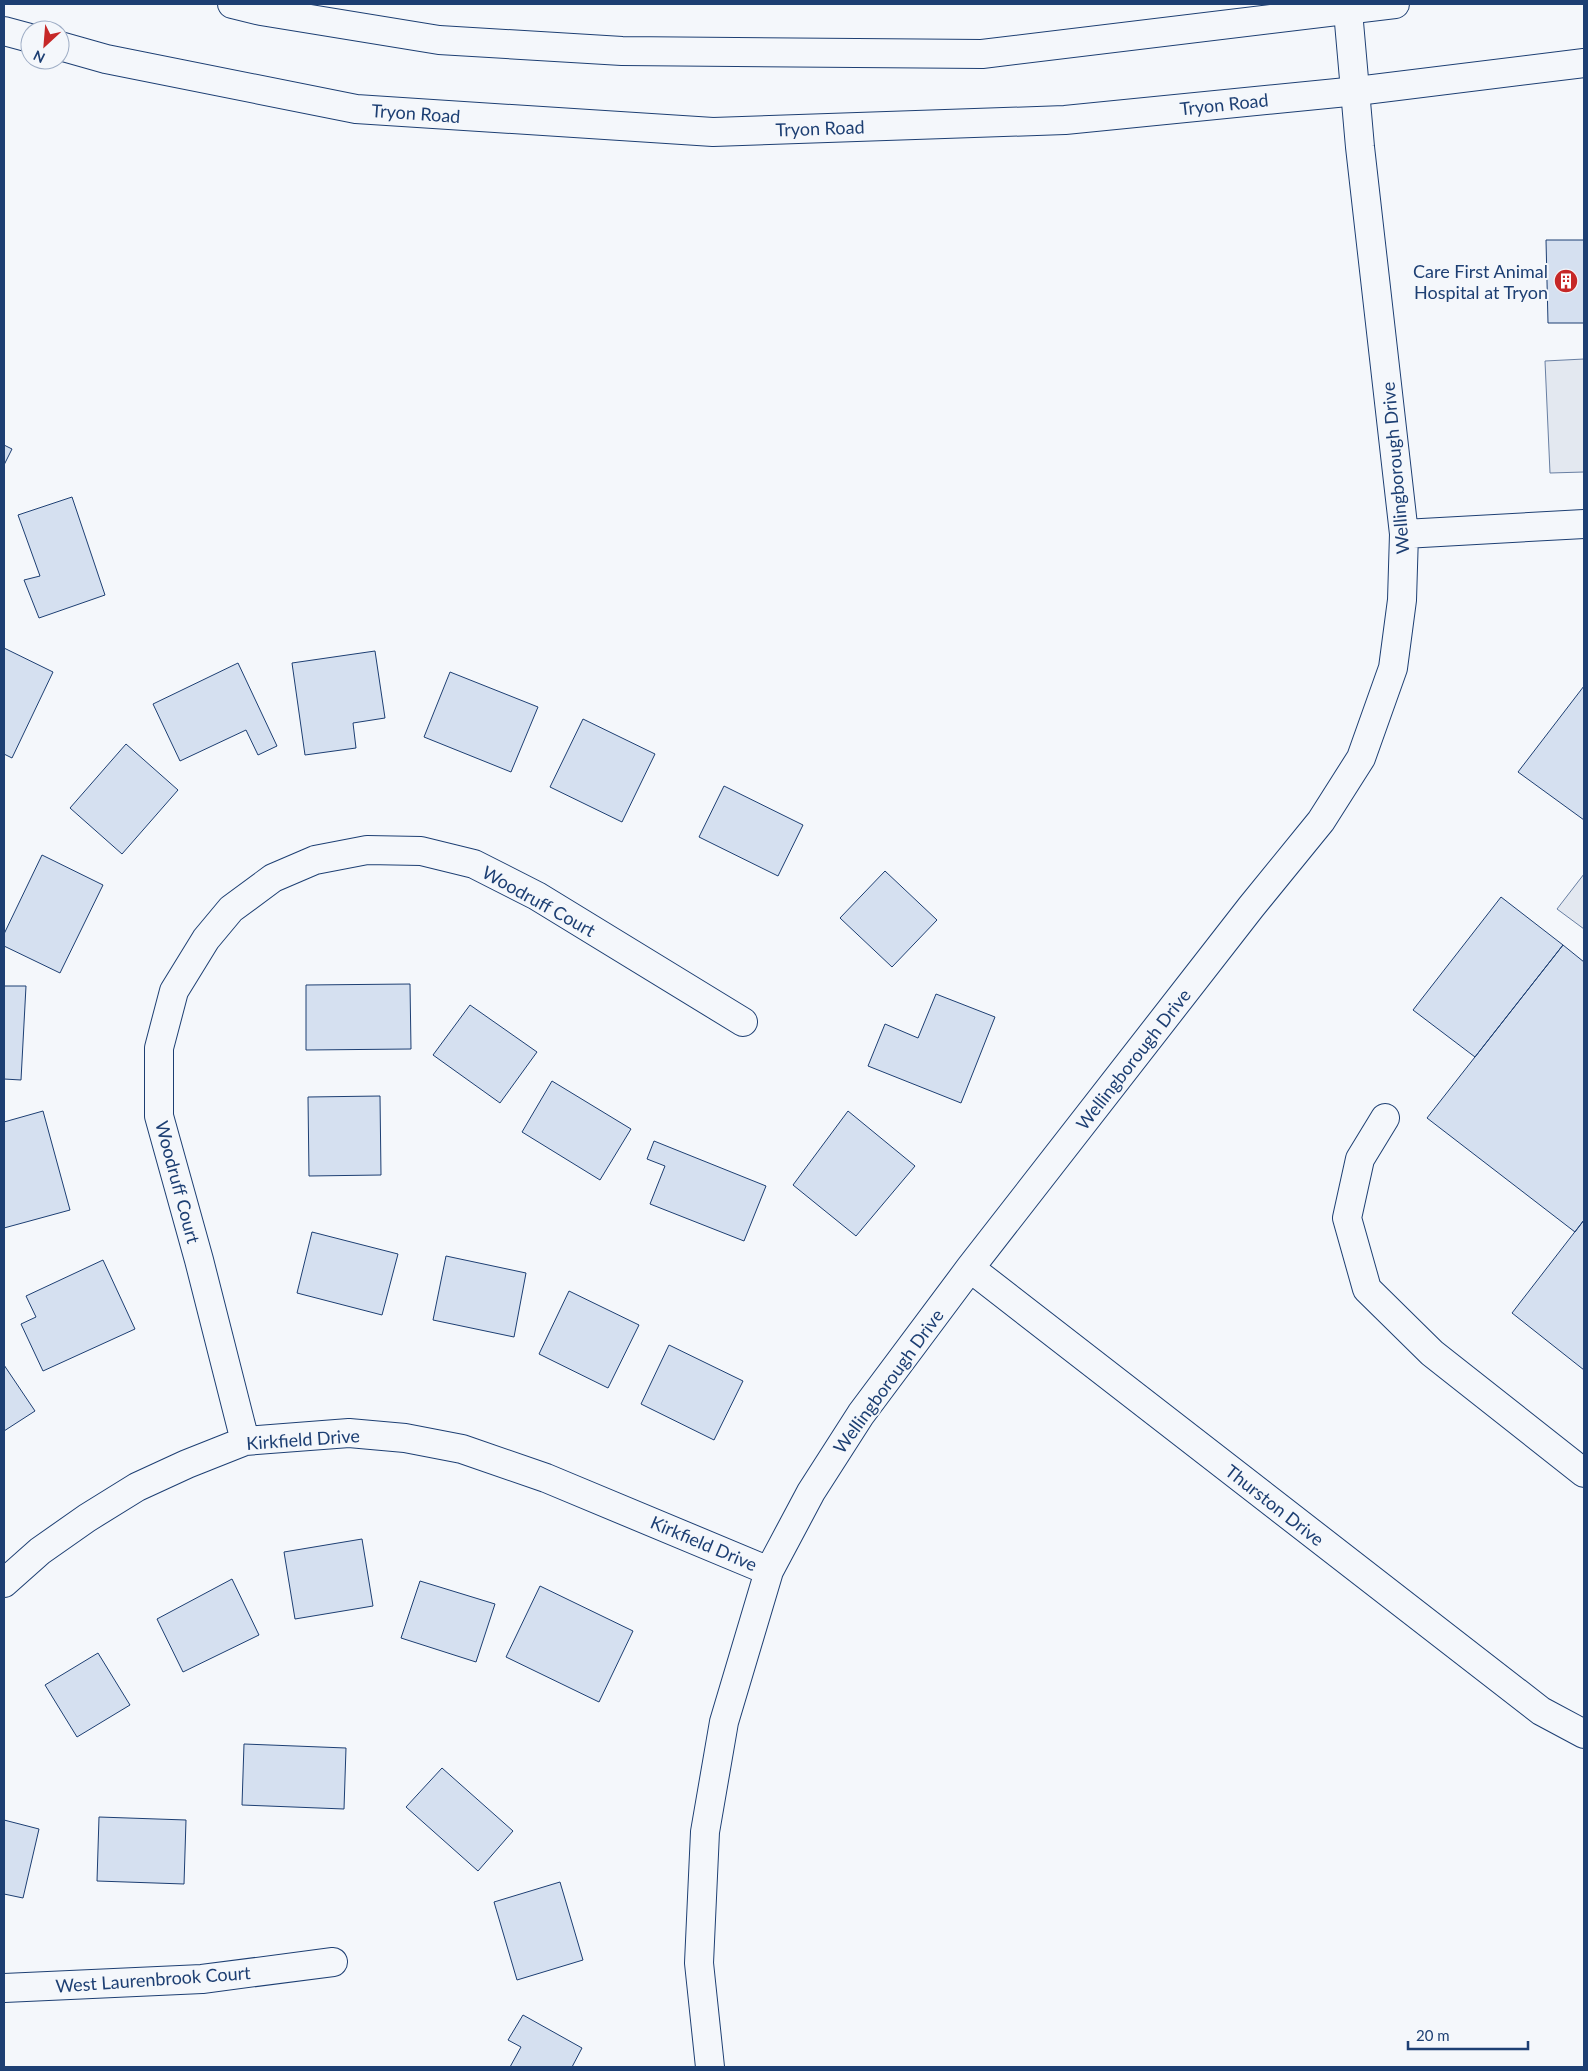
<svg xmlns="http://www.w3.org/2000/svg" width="1588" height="2071" font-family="Lato,sans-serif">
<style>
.parking{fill:#e3e8f0;stroke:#687fa3}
.building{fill:#d5e0f0;stroke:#1d3f73}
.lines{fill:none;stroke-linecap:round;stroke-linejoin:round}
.minor-casing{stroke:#1d3f73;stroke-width:30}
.major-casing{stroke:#1d3f73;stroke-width:30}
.minor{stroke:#f4f7fb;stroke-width:28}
.major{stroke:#f4f7fb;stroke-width:28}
.labels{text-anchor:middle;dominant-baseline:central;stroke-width:4;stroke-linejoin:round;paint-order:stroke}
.street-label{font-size:18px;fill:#1d3f73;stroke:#f4f7fb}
.poi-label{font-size:18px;fill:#1d3f73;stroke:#f4f7fb;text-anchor:end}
</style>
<rect width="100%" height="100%" fill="#f4f7fb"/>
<path class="parking" d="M 1584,359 L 1584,472 L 1550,473 L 1545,361 Z
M 1584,874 L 1584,929 L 1557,909 Z"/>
<path class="building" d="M 1546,240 L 1584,240 L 1584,323 L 1548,323 Z
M 4,445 L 12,449 L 4,465 Z
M 72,497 L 105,595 L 39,618 L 24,580 L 40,576 L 18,515 Z
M 4,648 L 53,672 L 12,758 L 4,754 Z
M 375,651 L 385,718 L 353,723 L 356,748 L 305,755 L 292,663 Z
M 238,663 L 277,746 L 258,755 L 246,730 L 180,761 L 153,704 Z
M 450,672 L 538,707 L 511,772 L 424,737 Z
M 1584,686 L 1584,820 L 1518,772 Z
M 583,719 L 655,754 L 622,822 L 550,787 Z
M 126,744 L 178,790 L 122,854 L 70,808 Z
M 724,786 L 803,825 L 778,876 L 699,837 Z
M 42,855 L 103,885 L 60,973 L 4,946 L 4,934 Z
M 885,871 L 937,920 L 892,967 L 840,918 Z
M 1501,897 L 1563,945 L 1475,1057 L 1413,1010 Z
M 1563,945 L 1584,962 L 1584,1220 L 1575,1232 L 1427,1118 Z
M 410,984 L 411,1049 L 306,1050 L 306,985 Z
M 4,986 L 26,986 L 21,1080 L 4,1079 Z
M 936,994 L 995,1017 L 961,1103 L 868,1066 L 885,1024 L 918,1038 Z
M 470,1005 L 537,1052 L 500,1103 L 433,1055 Z
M 552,1081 L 631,1129 L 600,1180 L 522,1132 Z
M 380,1096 L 381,1175 L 309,1176 L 308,1097 Z
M 43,1111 L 70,1210 L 4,1228 L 4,1122 Z
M 848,1111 L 915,1166 L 856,1236 L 793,1185 Z
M 654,1141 L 766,1186 L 744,1241 L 650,1204 L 665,1166 L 647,1159 Z
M 1584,1220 L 1584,1370 L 1512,1313 Z
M 312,1232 L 398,1254 L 382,1315 L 297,1293 Z
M 446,1256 L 526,1273 L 514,1337 L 433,1320 Z
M 103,1260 L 135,1329 L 43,1371 L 21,1324 L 36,1317 L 26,1296 Z
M 569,1291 L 639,1325 L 608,1388 L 539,1354 Z
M 669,1345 L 743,1381 L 714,1440 L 641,1404 Z
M 4,1365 L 35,1411 L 4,1431 Z
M 362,1539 L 373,1606 L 295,1619 L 284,1552 Z
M 232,1579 L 259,1635 L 183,1672 L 157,1619 Z
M 420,1581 L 495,1604 L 476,1662 L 401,1638 Z
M 540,1586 L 633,1631 L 599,1702 L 506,1657 Z
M 98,1653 L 130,1705 L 77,1737 L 45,1685 Z
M 244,1744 L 346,1748 L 344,1809 L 242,1805 Z
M 442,1768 L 513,1831 L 478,1871 L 406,1807 Z
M 99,1817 L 186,1820 L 184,1884 L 97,1881 Z
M 4,1820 L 39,1829 L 23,1898 L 4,1894 Z
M 560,1882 L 583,1960 L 517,1980 L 494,1902 Z
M 523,2015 L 582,2048 L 572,2067 L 510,2067 L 521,2047 L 508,2040 Z"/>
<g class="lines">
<g class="minor-casing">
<path id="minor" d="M 1404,534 L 1584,524
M 1385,1118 L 1360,1159 L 1347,1218 L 1367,1289 L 1432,1353 L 1584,1473
M 970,1268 L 1541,1711 L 1584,1734
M 245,1441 L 199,1260 L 159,1116 L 159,1048 L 174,991 L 206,939 L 231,909 L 273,878 L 315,860 L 367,850 L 421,851 L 474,864 L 537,896 L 743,1022
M 4,1583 L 40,1551 L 87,1518 L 137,1487 L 187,1464 L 245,1441 L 349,1433 L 405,1438 L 462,1449 L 546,1478 L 769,1571
M 4,1988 L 202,1979 L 333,1962
M 710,2067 L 699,1963 L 705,1832 L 724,1722 L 769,1571 L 811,1492 L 861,1414 L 970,1268 L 1251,907 L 1321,821 L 1361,758 L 1393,668 L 1402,600 L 1404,534 L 1360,147 L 1348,11"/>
</g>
<g class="major-casing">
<path id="major" d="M 232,4 L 261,11 L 439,40 L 622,51 L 982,54 L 1395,4
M 4,31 L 30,38
M 60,46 L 106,59 L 356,109 L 713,132 L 1065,120 L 1357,91 L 1584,63"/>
</g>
<use href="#minor" class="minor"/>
<use href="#major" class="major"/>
</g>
<defs>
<g id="building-disc" transform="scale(1.25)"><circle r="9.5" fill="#c62828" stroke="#f4f7fb"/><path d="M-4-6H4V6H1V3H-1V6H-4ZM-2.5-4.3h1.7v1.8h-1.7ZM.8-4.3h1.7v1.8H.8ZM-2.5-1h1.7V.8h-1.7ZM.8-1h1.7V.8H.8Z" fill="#fff"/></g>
</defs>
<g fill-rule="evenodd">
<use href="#building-disc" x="1566" y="281"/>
</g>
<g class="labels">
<g class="street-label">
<text transform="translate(1224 104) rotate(-6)">Tryon Road</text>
<text transform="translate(416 113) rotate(4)">Tryon Road</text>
<text transform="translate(820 128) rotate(-2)">Tryon Road</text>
<text transform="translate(1395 468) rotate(-95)">Wellingborough Drive</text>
<text transform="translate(539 901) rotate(29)">Woodruff Court</text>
<text transform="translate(1133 1059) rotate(-52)">Wellingborough Drive</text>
<text transform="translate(178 1182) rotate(75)">Woodruff Court</text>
<text transform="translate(888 1381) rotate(-54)">Wellingborough Drive</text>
<text transform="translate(303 1439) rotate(-4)">Kirkfield Drive</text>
<text transform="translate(1275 1505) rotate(38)">Thurston Drive</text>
<text transform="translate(704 1543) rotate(23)">Kirkfield Drive</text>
<text transform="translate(153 1979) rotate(-4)">West Laurenbrook Court</text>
</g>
<g class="poi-label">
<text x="1548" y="271">Care First Animal<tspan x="1548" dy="21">Hospital at Tryon</tspan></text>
</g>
</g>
<rect width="1588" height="2071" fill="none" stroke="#1d3f73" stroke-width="10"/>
<g transform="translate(45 45) rotate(206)"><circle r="24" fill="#f4f7fb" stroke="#9eadc5"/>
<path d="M0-4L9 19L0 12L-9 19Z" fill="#c62828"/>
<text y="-8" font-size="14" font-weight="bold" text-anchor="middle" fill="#1d3f73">N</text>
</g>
<path d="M1408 2041v8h120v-8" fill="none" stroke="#1d3f73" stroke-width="2.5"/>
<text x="1416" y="2041" font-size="15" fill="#1d3f73" stroke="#f4f7fb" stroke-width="4" paint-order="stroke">20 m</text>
</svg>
